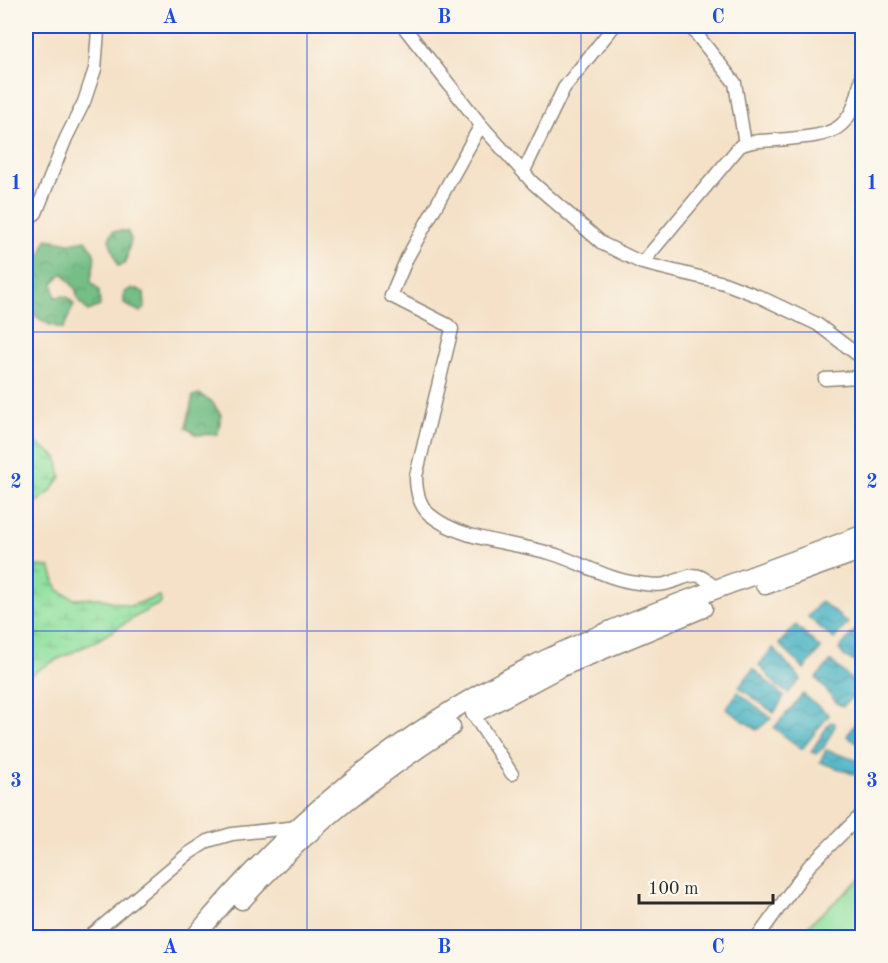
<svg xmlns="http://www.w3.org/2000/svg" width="888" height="963" font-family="'Old Standard TT',serif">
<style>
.forest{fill:url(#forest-crowns);stroke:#507458;stroke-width:1.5}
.wetland{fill:url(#wetland-marsh);stroke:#5e8665;stroke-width:1.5}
.pitch{fill:#90e09f;stroke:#5e8665;stroke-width:1.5}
.water{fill:url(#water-waves);stroke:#3a7078;stroke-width:1.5}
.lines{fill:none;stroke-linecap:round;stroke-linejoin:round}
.minor-casing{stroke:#908679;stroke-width:15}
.highway-casing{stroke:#908679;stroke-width:21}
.minor{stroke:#fff;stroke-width:12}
.highway{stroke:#fff;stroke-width:18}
.grid{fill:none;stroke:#1d4ed8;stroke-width:1.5;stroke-opacity:0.55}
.neatline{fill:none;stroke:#1d4ed8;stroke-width:2}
.grid-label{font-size:20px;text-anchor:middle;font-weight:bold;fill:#1d4ed8}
</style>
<defs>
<pattern id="forest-crowns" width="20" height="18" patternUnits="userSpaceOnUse" patternTransform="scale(1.5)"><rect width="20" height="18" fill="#74be86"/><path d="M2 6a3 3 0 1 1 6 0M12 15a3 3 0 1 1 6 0" fill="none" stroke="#5f9b6e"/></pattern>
<pattern id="wetland-marsh" width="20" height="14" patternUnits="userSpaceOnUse" patternTransform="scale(1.5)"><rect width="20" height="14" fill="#90e09f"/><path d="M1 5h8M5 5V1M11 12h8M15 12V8" fill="none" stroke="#7cc089"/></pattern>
<pattern id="water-waves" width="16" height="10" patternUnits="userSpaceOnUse" patternTransform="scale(1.5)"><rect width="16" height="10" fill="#48b4c4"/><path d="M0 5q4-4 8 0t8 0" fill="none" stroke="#3c939f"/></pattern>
</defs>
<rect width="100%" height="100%" fill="#fbf7ec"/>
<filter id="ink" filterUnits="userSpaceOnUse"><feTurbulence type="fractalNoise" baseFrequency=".0167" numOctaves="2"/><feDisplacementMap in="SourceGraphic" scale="12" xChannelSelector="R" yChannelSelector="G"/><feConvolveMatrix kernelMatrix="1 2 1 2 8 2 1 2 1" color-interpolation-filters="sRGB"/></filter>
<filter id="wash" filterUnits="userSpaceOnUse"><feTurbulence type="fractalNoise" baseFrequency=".008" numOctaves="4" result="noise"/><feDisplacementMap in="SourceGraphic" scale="24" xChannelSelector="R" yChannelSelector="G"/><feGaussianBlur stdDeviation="1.35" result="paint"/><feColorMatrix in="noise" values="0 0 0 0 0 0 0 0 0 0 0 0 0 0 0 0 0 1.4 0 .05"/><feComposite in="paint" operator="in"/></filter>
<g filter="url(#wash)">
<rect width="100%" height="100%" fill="#f4e1c7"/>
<path class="forest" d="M 113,231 L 127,231 L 131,239 L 125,264 L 118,266 L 109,239 Z
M 47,239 L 70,243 L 86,240 C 101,259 92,262 91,282 L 99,290 L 100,306 L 88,311 L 78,300 L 76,290 L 63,273 L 53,283 L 55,297 L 66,296 L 74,304 L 63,329 L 48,324 L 34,315 C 30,293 37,259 47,239 Z
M 130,289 L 138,289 L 144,293 L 145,308 L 141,312 L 124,304 L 124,293 Z
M 199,394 L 212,402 L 221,415 L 218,434 L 197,435 L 186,428 L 193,396 Z"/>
<path class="wetland" d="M 26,441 L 33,441 L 57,457 L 61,477 L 50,492 L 33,505 L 26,525 Z
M 37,566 L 50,567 L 58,590 L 74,599 L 99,598 L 130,606 L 160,596 L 161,603 C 137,614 116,630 92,643 C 70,654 45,663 26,679 L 26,577 L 29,576 Z"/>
<path class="pitch" d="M 862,878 L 862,937 L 795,937 Z"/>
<path class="water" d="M 821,601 L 848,623 L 834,639 L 808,617 Z
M 796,625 L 821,649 L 804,669 L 779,644 Z
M 856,629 L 862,632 L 862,652 L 855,662 L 844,656 L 839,649 Z
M 773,648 L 801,679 L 788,693 L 777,686 L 759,665 Z
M 831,661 L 861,688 L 843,706 L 838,704 L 816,678 Z
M 753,669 L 784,697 L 774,713 L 739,687 Z
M 738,692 L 771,718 L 757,730 L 726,709 Z
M 803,694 L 829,715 L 802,749 L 774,728 Z
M 857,720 L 862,720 L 862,747 L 847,736 Z
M 830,722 L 835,723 L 835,726 L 824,747 L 816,754 L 811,752 Z
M 826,750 L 862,762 L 862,771 L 859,776 L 820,762 Z"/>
</g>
<g filter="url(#ink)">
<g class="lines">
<g class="minor-casing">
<path id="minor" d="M 403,26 L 481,125 L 533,183 L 603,244 L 642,263 L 724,283 L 758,296 L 817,324 L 862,358
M 690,26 L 735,83 L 745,144
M 481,125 L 407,258 L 391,296 L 448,325 L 452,329 L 416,476 C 416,490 418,504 429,514 C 463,543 520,542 559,556 C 585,565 610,580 638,583 C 645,584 657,586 665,584 C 692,577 695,566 717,590
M 524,171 L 564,88 L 614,26
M 26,219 L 28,219 L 26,244
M 28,219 L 36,213 L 66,138 L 84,102 L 95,69 L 98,31 L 90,26
M 642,263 L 740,146 C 751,140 764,141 776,140 C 833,135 852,136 862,73
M 825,379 L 858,377 L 862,374
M 473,714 L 512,774
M 88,938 L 188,854 L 208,841 L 232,834 L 298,827
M 757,938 L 809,866 L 862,814"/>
</g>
<g class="highway-casing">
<path id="highway" d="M 765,585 L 862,550
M 475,713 L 559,668 L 703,608
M 242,900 C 301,833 376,775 451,727
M 194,938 C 283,828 399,732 526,669 C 634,615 750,578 862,535"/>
</g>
<use href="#minor" class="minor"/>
<use href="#highway" class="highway"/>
</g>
</g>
<path class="grid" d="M 307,26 L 307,938M 581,26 L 581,938M 26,332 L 862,332M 26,631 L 862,631"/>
<rect width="888" height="963" fill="none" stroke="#fbf7ec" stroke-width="66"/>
<path d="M639 894v9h134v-9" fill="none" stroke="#2b2b2b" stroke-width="3"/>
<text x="648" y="894" font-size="18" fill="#2b2b2b" stroke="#fbf7ec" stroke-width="4.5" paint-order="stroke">100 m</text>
<rect x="33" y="33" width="822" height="897" class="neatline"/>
<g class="grid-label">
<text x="170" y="23">A</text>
<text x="444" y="23">B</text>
<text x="718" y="23">C</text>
<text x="16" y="189">1</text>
<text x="872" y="189">1</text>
<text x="16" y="488">2</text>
<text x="872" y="488">2</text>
<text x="16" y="787">3</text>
<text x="872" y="787">3</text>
<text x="170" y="953">A</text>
<text x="444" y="953">B</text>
<text x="718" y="953">C</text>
</g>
</svg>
